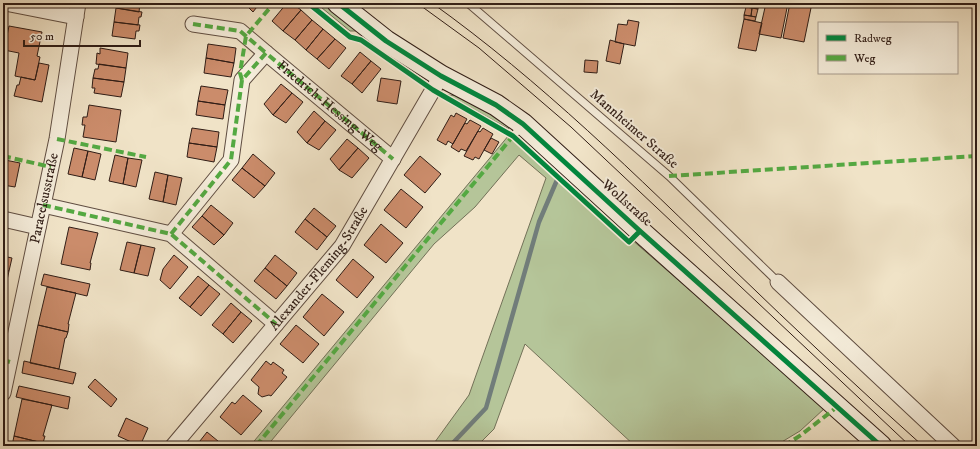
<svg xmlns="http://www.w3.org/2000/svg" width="980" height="449" font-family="'IM FELL DW Pica',serif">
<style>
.green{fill:#b5c599;stroke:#727158}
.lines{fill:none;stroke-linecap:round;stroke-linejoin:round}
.stream{stroke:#717d7a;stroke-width:4.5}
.building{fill:#cb8c6b;stroke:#301d16}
.lane-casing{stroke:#604e42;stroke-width:9}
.street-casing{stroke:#604e42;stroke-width:17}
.secondary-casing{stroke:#301d16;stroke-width:23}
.lane{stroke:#f5eddb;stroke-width:7}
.street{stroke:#f5eddb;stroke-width:15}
.secondary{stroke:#f5eddb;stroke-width:21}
.tram{stroke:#301d16;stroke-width:1}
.quiet{stroke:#54a942;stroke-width:4;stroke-dasharray:8 4;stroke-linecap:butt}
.cycleway-casing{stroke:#f5eddb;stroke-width:8}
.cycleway{stroke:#00873e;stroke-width:5}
.labels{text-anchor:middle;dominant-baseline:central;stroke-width:4;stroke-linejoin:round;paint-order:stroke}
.street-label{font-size:14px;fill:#301d16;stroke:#f5eddb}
</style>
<rect width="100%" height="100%" fill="#f0e3c7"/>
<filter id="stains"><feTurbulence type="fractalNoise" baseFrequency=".005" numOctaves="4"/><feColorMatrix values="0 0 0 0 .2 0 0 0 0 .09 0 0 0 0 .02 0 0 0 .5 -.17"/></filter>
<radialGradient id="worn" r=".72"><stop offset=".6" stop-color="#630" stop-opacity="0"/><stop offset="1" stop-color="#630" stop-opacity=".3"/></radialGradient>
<path class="green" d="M 316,3 L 323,3 L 358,31 L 350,31 Z
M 448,95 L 464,96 L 507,125 L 509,129 Z
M 509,135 L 553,171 L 825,408 L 800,431 L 775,446 L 635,446 L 525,344 L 494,429 L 477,446 L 432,446 L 469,395 L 546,178 L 519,155 L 475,207 L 434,244 L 267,446 L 250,446 Z"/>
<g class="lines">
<path class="stream" d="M 450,446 L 486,408 L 539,222 L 557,180"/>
</g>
<path class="building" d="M 117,3 L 140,3 L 139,12 L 116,8 Z
M 244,3 L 260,3 L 253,12 Z
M 287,3 L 292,3 L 301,10 L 283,31 L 272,21 Z
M 747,3 L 759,3 L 758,9 L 746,7 Z
M 766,3 L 788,3 L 781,38 L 759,34 Z
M 790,3 L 812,3 L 804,42 L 783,38 Z
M 746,7 L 752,8 L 751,16 L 744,15 Z
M 116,8 L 142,12 L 141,17 L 139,17 L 138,25 L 114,22 Z
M 752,8 L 758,9 L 756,17 L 751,16 Z
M 301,10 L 312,20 L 295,40 L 283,31 Z
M 744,15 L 756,17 L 755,21 L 744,19 Z
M 744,19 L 762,23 L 756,51 L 738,48 Z
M 312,20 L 323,29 L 306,50 L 295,40 Z
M 628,20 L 639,22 L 635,46 L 615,42 L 618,24 L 627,25 Z
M 114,22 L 140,25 L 139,31 L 136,31 L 135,39 L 112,36 Z
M 9,26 L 42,32 L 37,56 L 40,57 L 35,80 L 15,76 L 19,53 L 4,50 Z
M 323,29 L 335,39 L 317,59 L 306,50 Z
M 335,39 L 346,48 L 329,69 L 317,59 Z
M 610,40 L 624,44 L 620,64 L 606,61 Z
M 208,44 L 236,48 L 234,63 L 206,58 Z
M 100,48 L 128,53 L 126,68 L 96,64 L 97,53 L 100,54 Z
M 360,52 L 371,61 L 352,84 L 341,76 Z
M 206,58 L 234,63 L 231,77 L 204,73 Z
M 585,60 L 598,61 L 597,73 L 584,72 Z
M 371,61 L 381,69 L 362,93 L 352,84 Z
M 39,63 L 49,65 L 42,102 L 14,96 L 17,85 L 19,85 L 21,77 L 35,80 Z
M 99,64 L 126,68 L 124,82 L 93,78 L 95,69 L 98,69 Z
M 93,78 L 124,82 L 121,97 L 94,93 L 95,88 L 92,88 Z
M 381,78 L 401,81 L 397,104 L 377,101 Z
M 281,84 L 292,93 L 273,115 L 264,104 Z
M 201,86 L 228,90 L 225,105 L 198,101 Z
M 292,93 L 303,102 L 286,123 L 273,115 Z
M 198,101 L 225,105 L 223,119 L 196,115 Z
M 89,105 L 121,110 L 116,142 L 83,137 L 85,125 L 82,125 L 83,117 L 87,117 Z
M 314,111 L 325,121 L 307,143 L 297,132 Z
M 456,113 L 467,119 L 453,144 L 448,141 L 446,145 L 437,140 L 451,115 L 454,117 Z
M 470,120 L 481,126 L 466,151 L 461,149 L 459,152 L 451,147 L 465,123 L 467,124 Z
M 325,121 L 336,130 L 319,150 L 307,143 Z
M 192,128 L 219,132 L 217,147 L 189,143 Z
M 483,128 L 493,134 L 479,159 L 475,157 L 473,160 L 464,156 L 478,131 L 480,132 Z
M 491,138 L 499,142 L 492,154 L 484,150 Z
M 347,139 L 358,148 L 339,170 L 330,159 Z
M 189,143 L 217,147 L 214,162 L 187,157 Z
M 74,148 L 88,151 L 82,177 L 68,174 Z
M 358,148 L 369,158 L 352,178 L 339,170 Z
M 88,151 L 101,154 L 95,180 L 82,177 Z
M 253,154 L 275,173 L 265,186 L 242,168 Z
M 115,155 L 128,158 L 123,184 L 109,181 Z
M 420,156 L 441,174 L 425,193 L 404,175 Z
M 128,158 L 142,160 L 136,187 L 123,184 Z
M 5,160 L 20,163 L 15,187 L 3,185 Z
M 242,168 L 265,186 L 254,198 L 232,180 Z
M 155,172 L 168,175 L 163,202 L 149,199 Z
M 168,175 L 182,178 L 176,205 L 163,202 Z
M 401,189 L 423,207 L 406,228 L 384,210 Z
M 211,205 L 233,223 L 224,235 L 202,216 Z
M 314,208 L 336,226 L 327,237 L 305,219 Z
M 202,216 L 224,235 L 214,245 L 192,227 Z
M 305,219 L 327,237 L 317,250 L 295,232 Z
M 381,224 L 403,243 L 386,263 L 364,245 Z
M 69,227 L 98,233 L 90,263 L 91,263 L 90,270 L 61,264 Z
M 127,242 L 141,245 L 134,273 L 120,270 Z
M 141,245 L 155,248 L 148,276 L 134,273 Z
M 174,255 L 188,267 L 170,289 L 160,280 L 163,269 Z
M 275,255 L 297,273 L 287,286 L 265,268 Z
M 3,256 L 12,258 L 9,271 L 3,270 Z
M 353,259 L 374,277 L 357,298 L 336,280 Z
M 265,268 L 287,286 L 276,299 L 254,281 Z
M 3,270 L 9,271 L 6,285 L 3,284 Z
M 44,274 L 90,284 L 87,296 L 41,285 Z
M 198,276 L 209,285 L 190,307 L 179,298 Z
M 209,285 L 220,294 L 201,316 L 190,307 Z
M 47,287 L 76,293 L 68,324 L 69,324 L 68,332 L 38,325 Z
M 322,294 L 344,312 L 324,336 L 303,317 Z
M 231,303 L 241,312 L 223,334 L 212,325 Z
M 241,312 L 252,321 L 233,343 L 223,334 Z
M 38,325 L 68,332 L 66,338 L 65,338 L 59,369 L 30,363 Z
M 296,325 L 319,344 L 303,363 L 280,344 Z
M 24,361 L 76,373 L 73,384 L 22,373 Z
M 266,361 L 271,365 L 273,362 L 284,370 L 282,373 L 287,377 L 271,396 L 269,395 L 262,397 L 258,394 L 259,387 L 251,380 Z
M 95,379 L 117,399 L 111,407 L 88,387 Z
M 19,386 L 70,397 L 68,409 L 16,397 Z
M 243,395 L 262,411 L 241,435 L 220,417 L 232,402 L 235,404 Z
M 22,399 L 52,405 L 43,436 L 45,436 L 43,443 L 14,436 Z
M 126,418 L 148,428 L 140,446 L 118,436 Z
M 207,432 L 224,446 L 196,446 Z
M 14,436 L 43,443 L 43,446 L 12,446 Z"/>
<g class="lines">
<g class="lane-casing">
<path id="lane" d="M 468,3 L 669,176 L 778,282
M 513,136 L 522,126"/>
</g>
<g class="street-casing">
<g id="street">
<path d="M 5,3 L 76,17"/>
<path d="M 193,24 L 240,31 L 266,53"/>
<path d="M 43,205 L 171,234 L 276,324"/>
<path d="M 3,219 L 38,227"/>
<path d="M 171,234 L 231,160 L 242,80 L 266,53 L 393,159"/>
<path d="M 778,282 L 953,446"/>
<path id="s1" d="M 3,393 L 57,139 L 78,3"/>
<path id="s2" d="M 173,446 L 342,246 L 441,76"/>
</g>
</g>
<g class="secondary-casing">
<path id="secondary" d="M 338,3 L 386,41 L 441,76 L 496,105 L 523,124 L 640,231 L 881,446"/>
</g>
<use href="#lane" class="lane"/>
<use href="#street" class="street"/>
<use href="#secondary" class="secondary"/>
<path class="tram" d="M 417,3 L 479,48 L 571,127 L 910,446
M 432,3 C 541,81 637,176 733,269 C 795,329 858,388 923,446"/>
<g class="quiet">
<path d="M 193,24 L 240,31 L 266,53"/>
<path d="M 242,80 L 240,73 L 246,36 L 274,3"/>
<path d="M 57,139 L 146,157"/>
<path d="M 3,156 L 51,167"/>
<path d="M 669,176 L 977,156"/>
<path d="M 43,205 L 171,234 L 276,324"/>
<path id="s3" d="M 171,234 L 231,160 L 242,80 L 266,53 L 393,159"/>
<path d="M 3,360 L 10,362"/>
<path d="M 256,446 L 513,136"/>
<path d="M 784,446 L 801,435 L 837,407"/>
</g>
<g class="cycleway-casing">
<path id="cycleway" d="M 308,3 L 350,37 L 361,40 L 433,90 L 513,136 L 629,242 L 640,231
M 338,3 L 386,41 L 441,76 L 496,105 L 523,124 L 640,231 L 881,446"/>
</g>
<use href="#cycleway" class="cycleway"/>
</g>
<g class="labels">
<g class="street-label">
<text stroke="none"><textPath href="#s3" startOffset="295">Friedrich-Hessing-Weg</textPath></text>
<text transform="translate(634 129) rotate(41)">Mannheimer Straße</text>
<text stroke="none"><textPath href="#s1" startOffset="199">Paracelsusstraße</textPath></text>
<text transform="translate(627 203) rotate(42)">Wollstraße</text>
<text stroke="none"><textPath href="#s2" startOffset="230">Alexander-Fleming-Straße</textPath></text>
</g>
</g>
<rect width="980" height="449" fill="none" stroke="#f0e3c7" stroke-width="16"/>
<rect x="4" y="4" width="972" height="441" fill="none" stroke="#301d16" stroke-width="2"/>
<rect x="8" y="8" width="964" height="433" fill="none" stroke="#301d16"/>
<rect x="818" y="22" width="140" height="52" fill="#f5eddb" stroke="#a69a8c"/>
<rect x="826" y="35" width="20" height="6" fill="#00873e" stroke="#a69a8c"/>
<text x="854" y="42" font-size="12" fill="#301d16">Radweg</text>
<rect x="826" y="55" width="20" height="6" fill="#54a942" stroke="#a69a8c"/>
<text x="854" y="62" font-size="12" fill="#301d16">Weg</text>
<path d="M24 40v6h116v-6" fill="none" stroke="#301d16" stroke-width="2"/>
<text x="30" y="40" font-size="12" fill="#301d16" stroke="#f5eddb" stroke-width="3" paint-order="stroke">50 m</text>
<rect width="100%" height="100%" filter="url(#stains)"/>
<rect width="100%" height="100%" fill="url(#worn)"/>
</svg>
